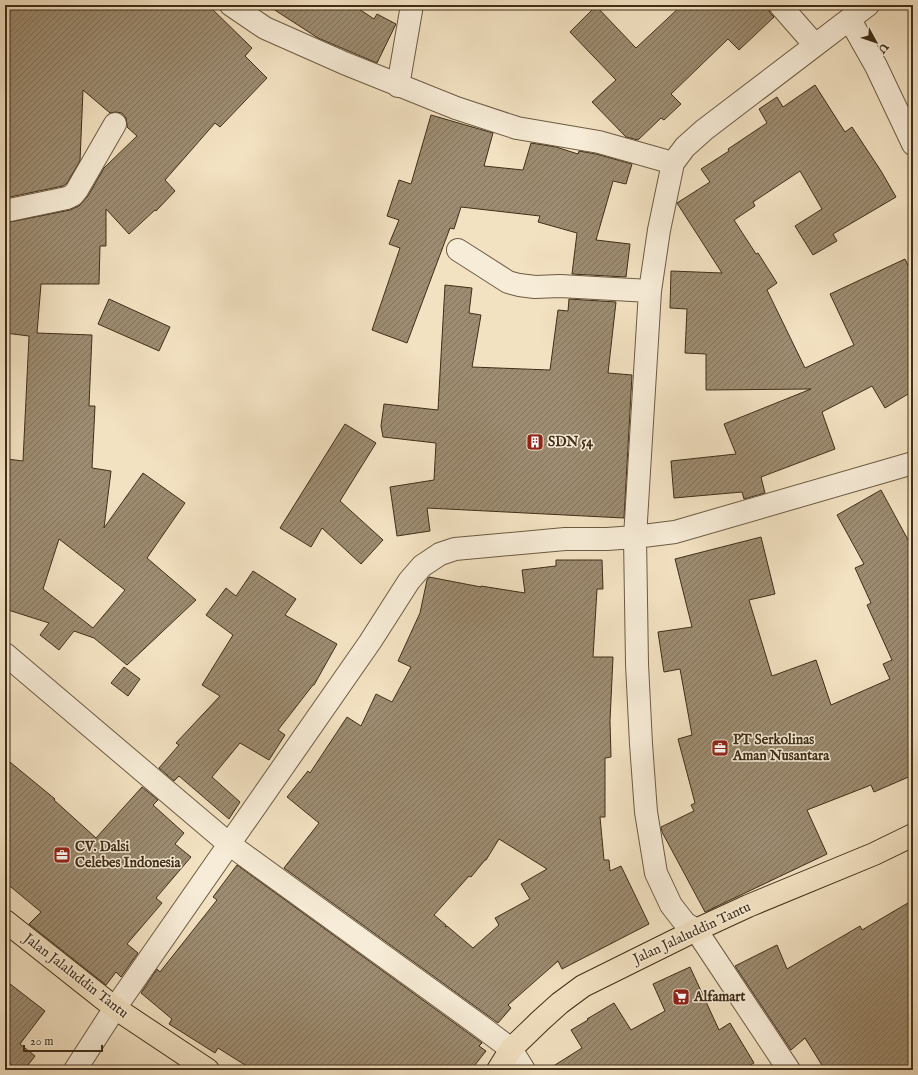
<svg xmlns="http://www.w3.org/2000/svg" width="918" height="1075" font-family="'IM FELL English',serif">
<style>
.building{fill:url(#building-hatch);stroke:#402e19;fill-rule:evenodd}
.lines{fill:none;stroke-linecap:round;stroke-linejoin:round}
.minor-casing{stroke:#6d5b43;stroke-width:24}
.trunk-casing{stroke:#402e19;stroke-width:24}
.minor{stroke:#f7ecd7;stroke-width:22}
.trunk{stroke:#f3e2c2;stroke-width:22}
.labels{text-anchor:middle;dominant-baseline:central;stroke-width:3;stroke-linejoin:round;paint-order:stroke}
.poi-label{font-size:14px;font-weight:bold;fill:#402e19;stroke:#f7ecd7;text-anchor:start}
.street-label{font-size:14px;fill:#402e19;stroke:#f7ecd7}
</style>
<defs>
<pattern id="building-hatch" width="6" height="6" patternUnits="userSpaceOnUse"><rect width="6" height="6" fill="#9d8c71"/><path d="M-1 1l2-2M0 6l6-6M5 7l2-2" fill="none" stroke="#81735c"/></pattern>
</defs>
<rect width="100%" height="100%" fill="#f3e2c2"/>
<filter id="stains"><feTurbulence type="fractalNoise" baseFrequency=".005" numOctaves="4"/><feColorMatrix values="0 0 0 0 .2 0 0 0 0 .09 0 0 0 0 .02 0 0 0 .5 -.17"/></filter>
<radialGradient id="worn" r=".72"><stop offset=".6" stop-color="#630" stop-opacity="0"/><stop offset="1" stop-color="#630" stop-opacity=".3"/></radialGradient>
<path class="building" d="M 5,5 L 208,5 L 252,48 L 245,56 L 267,78 L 220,127 L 215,123 L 165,180 L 175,191 L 156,211 L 155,210 L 129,234 L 106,209 L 106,246 L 100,246 L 99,284 L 41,284 L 37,333 L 92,335 L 89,406 L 95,406 L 92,468 L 111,471 L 104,528 L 143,473 L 185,503 L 147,558 L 196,600 L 127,665 L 94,638 L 74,631 L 59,650 L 40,635 L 49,623 L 5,609 L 5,542 L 10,498 L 5,497 L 5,478 L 7,459 L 23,461 L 29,336 L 5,333 L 5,223 L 70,210 L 79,206 L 88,196 L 104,168 L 137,136 L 127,127 L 127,124 L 126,118 L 122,113 L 115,112 L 110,113 L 83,90 L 80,161 L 67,183 L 63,186 L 5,198 ZM 59,539 L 125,590 L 93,628 L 43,589 Z
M 267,5 L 353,5 L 374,19 L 377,14 L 396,24 L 377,63 L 318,38 Z
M 682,5 L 768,5 L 770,13 L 774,17 L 739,50 L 728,39 L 671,94 L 681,104 L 664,120 L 661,118 L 638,140 L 626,137 L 592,102 L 616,80 L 570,32 L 596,6 L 636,48 Z
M 815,85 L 845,132 L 852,127 L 881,171 L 896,197 L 833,234 L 837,241 L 813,255 L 795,226 L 822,209 L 800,171 L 753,202 L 755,206 L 734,220 L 756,254 L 758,253 L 777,283 L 767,290 L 805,368 L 854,345 L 830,294 L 905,259 L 913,276 L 913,391 L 885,408 L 872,386 L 822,412 L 835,449 L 761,477 L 765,493 L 744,499 L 742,492 L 674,498 L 671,461 L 736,454 L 724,424 L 811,389 L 706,390 L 706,354 L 685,353 L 687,309 L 670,308 L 671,271 L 722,273 L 677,203 L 710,182 L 701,169 L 729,151 L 728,149 L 767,123 L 759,109 L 777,97 L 783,107 Z
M 431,115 L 493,133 L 484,166 L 523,170 L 531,143 L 556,147 L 578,154 L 579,151 L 596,154 L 632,164 L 626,184 L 613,181 L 596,240 L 630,244 L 626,277 L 572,274 L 577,233 L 538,222 L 540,216 L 461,207 L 454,229 L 450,228 L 407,343 L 372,330 L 400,248 L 389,244 L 399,220 L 387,216 L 399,180 L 411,184 Z
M 445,285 L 472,288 L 469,313 L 481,315 L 472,367 L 550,370 L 558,310 L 568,311 L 569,299 L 616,302 L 608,373 L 632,375 L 624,518 L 427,508 L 430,531 L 397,536 L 390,487 L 434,480 L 436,443 L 383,437 L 381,426 L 384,404 L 438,410 Z
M 109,299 L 170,327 L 159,351 L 98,324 Z
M 345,424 L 376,443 L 340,501 L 383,540 L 361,564 L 322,528 L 311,547 L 280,528 Z
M 881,490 L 913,549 L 913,775 L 874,792 L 871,785 L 807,810 L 827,854 L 705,912 L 662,832 L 661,827 L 694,811 L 691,805 L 695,803 L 678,739 L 692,735 L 680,669 L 664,672 L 658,632 L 692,627 L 675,559 L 761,537 L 775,594 L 749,600 L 772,676 L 816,660 L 831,705 L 890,679 L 883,664 L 892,660 L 867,605 L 871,603 L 855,568 L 864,564 L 837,515 Z
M 556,560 L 602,560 L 603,589 L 597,589 L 593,657 L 613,657 L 610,721 L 611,757 L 605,758 L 605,817 L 600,817 L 604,860 L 609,860 L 610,871 L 621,866 L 649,924 L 562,969 L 558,961 L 508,1005 L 511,1008 L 498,1023 L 284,868 L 319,823 L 287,797 L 308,771 L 310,773 L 347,717 L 361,726 L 376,694 L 392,702 L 411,667 L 398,661 L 420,613 L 427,580 L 429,577 L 481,587 L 481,586 L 525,593 L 522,570 L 556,566 ZM 499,839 L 547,869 L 521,884 L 530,899 L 495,918 L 499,925 L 473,948 L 447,926 L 445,927 L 446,925 L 434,915 L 469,876 L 471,877 L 485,860 L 486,860 Z
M 253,571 L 296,599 L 285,615 L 337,644 L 314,685 L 313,685 L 278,730 L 285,735 L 269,760 L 240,743 L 212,777 L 240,802 L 229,819 L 179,776 L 174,781 L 159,768 L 179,745 L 176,743 L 220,696 L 202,685 L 233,635 L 206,615 L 226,588 L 236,596 Z
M 124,667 L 140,679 L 128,696 L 111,683 Z
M 5,758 L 55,799 L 54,800 L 96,838 L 142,787 L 158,800 L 153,805 L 184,833 L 175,844 L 191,857 L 156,898 L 162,903 L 127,944 L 138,953 L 121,977 L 116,972 L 106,985 L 29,924 L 41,912 L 5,882 Z
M 237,865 L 482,1043 L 479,1046 L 486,1051 L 471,1070 L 253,1070 L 218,1048 L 215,1053 L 169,1024 L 172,1019 L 141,993 L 157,969 L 160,972 L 217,900 L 213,897 Z
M 913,900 L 913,1070 L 825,1070 L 805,1038 L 791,1050 L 735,966 L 777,945 L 787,969 L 860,926 L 862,930 Z
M 690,967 L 719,1030 L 730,1023 L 754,1063 L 741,1070 L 547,1070 L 582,1048 L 571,1030 L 588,1020 L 587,1019 L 614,1003 L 631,1030 L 665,1011 L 653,984 Z
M 5,980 L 45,1011 L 20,1044 L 35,1056 L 24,1070 L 18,1070 L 7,1061 L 5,1064 Z"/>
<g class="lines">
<g class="minor-casing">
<path id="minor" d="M 231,5 L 265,28 L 344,63 L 456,108 L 517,128 L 599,142 L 673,163
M 780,5 L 815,45
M 850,20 L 876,66 L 913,144
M 398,86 L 412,5
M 5,211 L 67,198 L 73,195 L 77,190 L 115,124
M 458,250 L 508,282 L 519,285 L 535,287 L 560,286 L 650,291
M 5,654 L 229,844 L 479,1025 L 511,1049 L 524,1070
M 75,1070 L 115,1008 L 370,642 L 409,581 L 422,566 L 440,554 L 455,549 L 565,539 L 607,539 L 635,537 L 675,532 L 913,463
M 789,1070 L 696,930 L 685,923 L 671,905 L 656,873 L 646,812 L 641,744 L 637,664 L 635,537 L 650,291 L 659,230 L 673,163 L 685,147 L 704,130 L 868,5"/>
</g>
<g class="trunk-casing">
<path id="trunk" d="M 5,921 L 115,1008 L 208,1070
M 498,1070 L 511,1049 L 540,1021 L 560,1003 L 583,986 L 696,930 L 748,906 L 874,854 L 913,835"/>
</g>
<use href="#minor" class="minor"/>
<use href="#trunk" class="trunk"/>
</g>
<defs>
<g id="building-square" transform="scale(0.9)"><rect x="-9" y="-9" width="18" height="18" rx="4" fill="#8f2418" stroke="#f7ecd7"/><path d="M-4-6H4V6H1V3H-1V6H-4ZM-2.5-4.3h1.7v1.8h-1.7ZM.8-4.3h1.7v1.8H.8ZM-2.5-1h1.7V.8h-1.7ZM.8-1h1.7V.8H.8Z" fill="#fff"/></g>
<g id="office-square" transform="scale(0.9)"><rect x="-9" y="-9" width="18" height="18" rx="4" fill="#8f2418" stroke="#f7ecd7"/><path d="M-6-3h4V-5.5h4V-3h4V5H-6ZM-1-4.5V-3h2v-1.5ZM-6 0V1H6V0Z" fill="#fff"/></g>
<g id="supermarket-square" transform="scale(0.9)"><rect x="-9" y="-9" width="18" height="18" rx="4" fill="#8f2418" stroke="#f7ecd7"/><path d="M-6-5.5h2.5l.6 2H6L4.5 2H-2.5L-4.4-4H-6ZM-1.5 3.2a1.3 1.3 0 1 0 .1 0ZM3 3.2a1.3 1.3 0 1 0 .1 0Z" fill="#fff"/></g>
</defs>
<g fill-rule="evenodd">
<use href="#building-square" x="535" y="442"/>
<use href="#office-square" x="720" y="748"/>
<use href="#office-square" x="62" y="855"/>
<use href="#supermarket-square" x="681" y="997"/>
</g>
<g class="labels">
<g class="poi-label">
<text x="548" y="442">SDN 54</text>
<text x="733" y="740">PT Serkolinas<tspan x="733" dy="16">Aman Nusantara</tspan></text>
<text x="75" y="847">CV. Dalsi<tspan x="75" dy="16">Celebes Indonesia</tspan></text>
<text x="694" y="997">Alfamart</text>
</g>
<g class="street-label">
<text transform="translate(692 933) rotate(-25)">Jalan Jalaluddin Tantu</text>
<text transform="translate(76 976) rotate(38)">Jalan Jalaluddin Tantu</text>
</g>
</g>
<rect width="918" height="1075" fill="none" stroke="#f3e2c2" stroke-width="20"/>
<rect x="6" y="6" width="906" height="1063" fill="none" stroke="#402e19" stroke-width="2"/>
<rect x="10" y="10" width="898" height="1055" fill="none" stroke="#402e19"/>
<g transform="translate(876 42) rotate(130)" stroke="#f7ecd7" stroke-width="3" paint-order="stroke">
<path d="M0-3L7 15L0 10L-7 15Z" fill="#402e19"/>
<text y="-6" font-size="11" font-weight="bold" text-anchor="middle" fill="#402e19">U</text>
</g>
<path d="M24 1045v6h78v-6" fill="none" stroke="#402e19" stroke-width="2"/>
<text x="30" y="1045" font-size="12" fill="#402e19" stroke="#f7ecd7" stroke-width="3" paint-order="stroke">20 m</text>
<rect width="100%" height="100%" filter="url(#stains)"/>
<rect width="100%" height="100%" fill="url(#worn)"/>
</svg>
